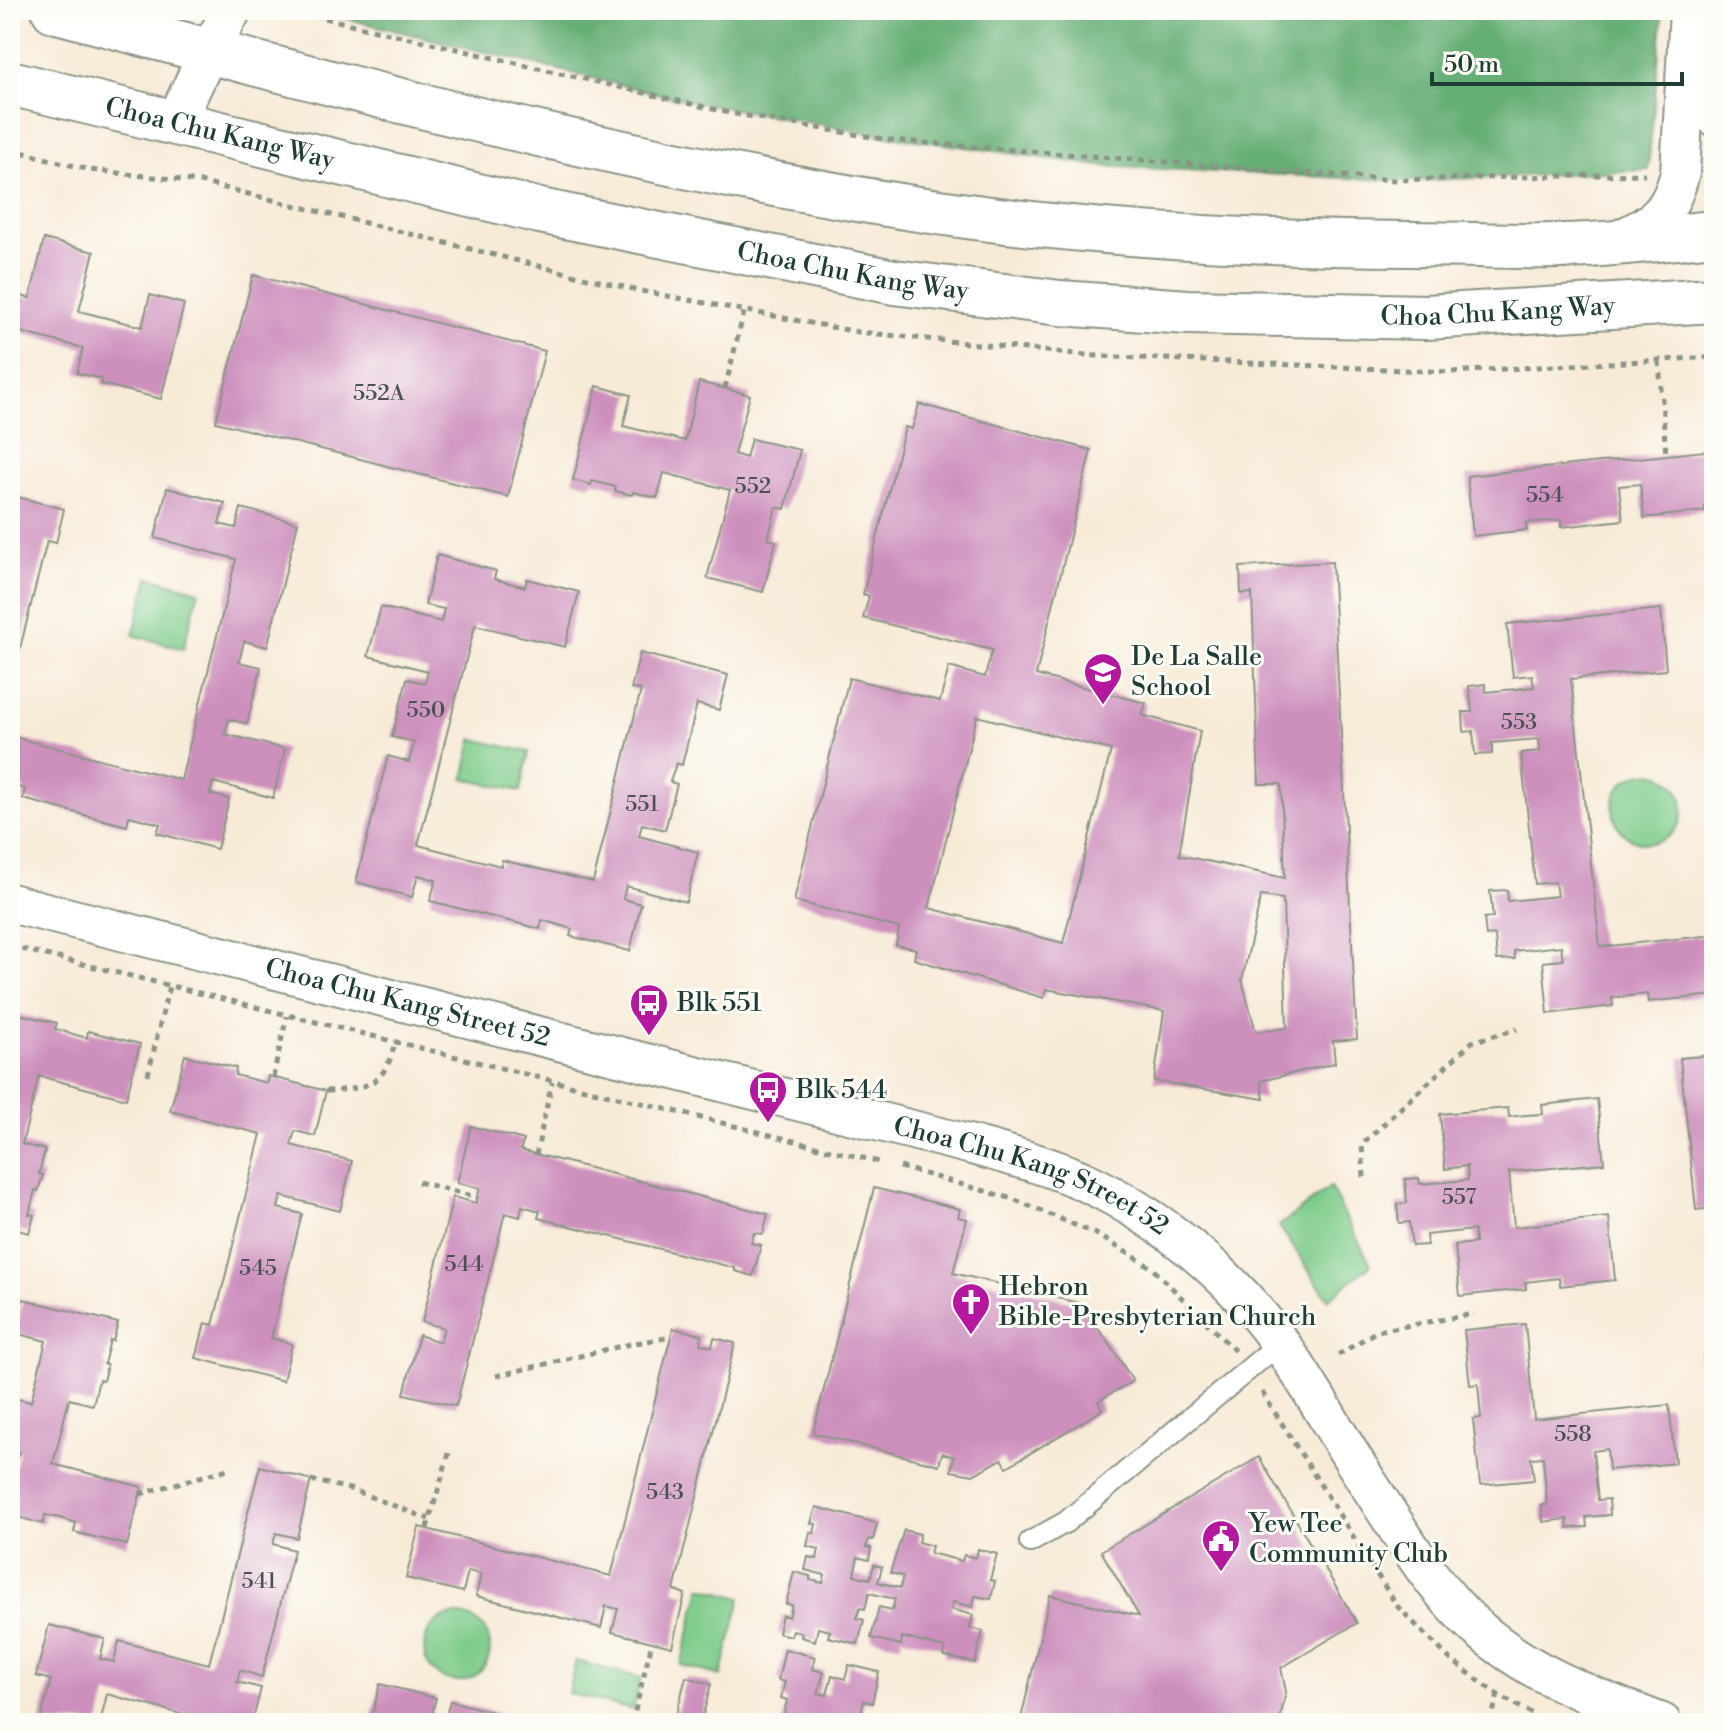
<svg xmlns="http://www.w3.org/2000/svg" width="1724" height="1733" font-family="'Libre Bodoni',serif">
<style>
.green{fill:#7cca89;stroke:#4e845e;stroke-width:2}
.forest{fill:#65ae75;stroke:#427654;stroke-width:2}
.building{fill:#cd90bd;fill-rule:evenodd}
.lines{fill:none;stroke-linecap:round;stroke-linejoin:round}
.service-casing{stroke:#8b9486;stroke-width:24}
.minor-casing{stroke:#8b9486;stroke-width:42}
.secondary-casing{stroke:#8b9486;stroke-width:48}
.path{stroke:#8b9486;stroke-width:5;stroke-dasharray:6 6;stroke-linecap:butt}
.service{stroke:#fff;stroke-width:20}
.minor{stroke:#fff;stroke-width:38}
.secondary{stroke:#fff;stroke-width:44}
.labels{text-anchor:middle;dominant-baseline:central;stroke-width:6;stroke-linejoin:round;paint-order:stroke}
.number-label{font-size:22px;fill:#4a5256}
.street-label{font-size:26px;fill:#1f3d34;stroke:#fdfcf7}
.poi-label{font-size:26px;fill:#1f3d34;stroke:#fdfcf7;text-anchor:start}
</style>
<rect width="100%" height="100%" fill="#fdfcf7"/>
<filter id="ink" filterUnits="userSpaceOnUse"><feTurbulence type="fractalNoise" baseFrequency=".0125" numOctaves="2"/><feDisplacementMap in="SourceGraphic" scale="16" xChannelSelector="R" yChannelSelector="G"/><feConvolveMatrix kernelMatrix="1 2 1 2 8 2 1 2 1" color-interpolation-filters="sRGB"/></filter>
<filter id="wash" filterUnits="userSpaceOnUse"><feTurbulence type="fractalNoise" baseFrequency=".006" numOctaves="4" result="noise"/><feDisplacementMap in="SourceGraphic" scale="32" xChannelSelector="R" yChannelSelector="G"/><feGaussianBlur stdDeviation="1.8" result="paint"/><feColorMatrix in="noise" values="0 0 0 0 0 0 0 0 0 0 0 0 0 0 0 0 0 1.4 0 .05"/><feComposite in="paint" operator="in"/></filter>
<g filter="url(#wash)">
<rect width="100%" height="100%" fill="#f7ebd8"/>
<path class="green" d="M 149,577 L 199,591 L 183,649 L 133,635 Z
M 473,739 L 529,752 L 521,791 L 464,779 Z
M1613 808a35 35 0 1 1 70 0a35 35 0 1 1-70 0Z
M 1330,1187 L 1371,1265 L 1328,1299 L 1279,1226 Z
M 701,1587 L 741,1598 L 721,1676 L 681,1665 Z
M424 1648a33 33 0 1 1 66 0a33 33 0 1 1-66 0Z
M 576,1661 L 641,1678 L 633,1710 L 568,1693 Z"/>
<path class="forest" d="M 310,10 L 1663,10 L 1648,170 L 1408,181 L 1101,166 L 874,134 L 684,100 Z"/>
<g id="blocks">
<path class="building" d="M 44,239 L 94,252 L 79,311 L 142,327 L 150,295 L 184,304 L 161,399 L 101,384 L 102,379 L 77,373 L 83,348 L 16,331 L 10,350 L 10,274 L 21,277 L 17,295 L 30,298 Z
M 253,275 L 545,351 L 508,497 L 216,422 Z
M 699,382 L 750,395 L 734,454 L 746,458 L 751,439 L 800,450 L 785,509 L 776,507 L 768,539 L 776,541 L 763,592 L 707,578 L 730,490 L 664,473 L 657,498 L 633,492 L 632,495 L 615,491 L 616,487 L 592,481 L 591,485 L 573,480 L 597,386 L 631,395 L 623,426 L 685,441 Z
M 919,404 L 1091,450 L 1036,675 L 1146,703 L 1142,715 L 1200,731 L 1179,855 L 1285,878 L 1281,784 L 1259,784 L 1252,593 L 1241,594 L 1240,567 L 1332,562 L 1357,1039 L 1333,1041 L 1335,1063 L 1261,1081 L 1264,1099 L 1154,1081 L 1164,1011 L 1046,989 L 1044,998 L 914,959 L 916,949 L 896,945 L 899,928 L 794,901 L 849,678 L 940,701 L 949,667 L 985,677 L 992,650 L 863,618 L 869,596 L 863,594 L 905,427 L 912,429 ZM 977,716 L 1111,750 L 1063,943 L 929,908 ZM 1261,896 L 1283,899 L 1287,1028 L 1256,1032 L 1242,980 Z
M 1714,450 L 1714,503 L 1705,504 L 1705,511 L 1644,518 L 1640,484 L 1619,486 L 1623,520 L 1561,527 L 1561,520 L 1526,523 L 1527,530 L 1473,536 L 1467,476 Z
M 167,488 L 225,503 L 219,524 L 236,528 L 241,508 L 298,523 L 267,647 L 244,641 L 239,662 L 261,667 L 247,724 L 229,719 L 225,734 L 285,749 L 273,798 L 213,782 L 210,794 L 229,799 L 217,849 L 157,833 L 160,824 L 129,816 L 127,826 L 23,799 L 25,789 L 10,785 L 10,736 L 181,780 L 236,559 L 155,538 Z
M 10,495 L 64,509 L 56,543 L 47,541 L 11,684 Z
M 437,555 L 496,571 L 494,579 L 525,587 L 527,579 L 579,592 L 565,647 L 475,625 L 418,845 L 501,866 L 502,860 L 593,882 L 641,690 L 631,689 L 640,653 L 728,675 L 719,710 L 697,704 L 682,765 L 676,763 L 670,782 L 677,784 L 665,830 L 642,824 L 639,836 L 698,852 L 686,902 L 626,886 L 623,899 L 641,904 L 630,951 L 570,936 L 572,929 L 542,920 L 540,929 L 430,901 L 436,880 L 418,875 L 412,897 L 356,882 L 388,756 L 409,762 L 414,742 L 392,737 L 407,679 L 425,683 L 428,671 L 368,656 L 381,607 L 441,622 L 444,609 L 425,605 Z
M 1661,609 L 1666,670 L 1571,679 L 1600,947 L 1714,935 L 1714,995 L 1648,1002 L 1647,994 L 1612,998 L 1613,1006 L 1548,1014 L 1543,962 L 1563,960 L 1561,946 L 1514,951 L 1515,959 L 1497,960 L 1495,935 L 1486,936 L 1484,918 L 1493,917 L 1490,891 L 1507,890 L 1508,901 L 1557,896 L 1555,882 L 1535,884 L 1521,753 L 1540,751 L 1539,739 L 1492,743 L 1492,754 L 1475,755 L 1473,731 L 1464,732 L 1463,712 L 1472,712 L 1469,686 L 1485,684 L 1486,692 L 1534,687 L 1532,675 L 1513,677 L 1507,624 Z
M 10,1012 L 57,1023 L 55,1029 L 87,1038 L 88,1031 L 140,1044 L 126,1099 L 39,1076 L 22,1144 L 45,1150 L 39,1174 L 43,1175 L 38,1191 L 35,1190 L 29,1214 L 34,1215 L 29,1233 L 10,1228 Z
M 185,1055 L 236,1068 L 235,1075 L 267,1083 L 268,1076 L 326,1091 L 315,1136 L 295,1131 L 291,1145 L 352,1161 L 340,1211 L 281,1196 L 278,1208 L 302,1214 L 271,1338 L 292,1344 L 283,1381 L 196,1358 L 205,1323 L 213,1325 L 261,1134 L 170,1111 Z
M 1714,1055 L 1714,1208 L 1696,1210 L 1680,1058 Z
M 1597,1099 L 1604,1163 L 1509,1172 L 1514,1227 L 1609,1217 L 1615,1280 L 1560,1286 L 1559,1278 L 1525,1282 L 1526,1289 L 1460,1296 L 1455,1245 L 1475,1243 L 1474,1230 L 1426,1235 L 1427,1245 L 1412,1246 L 1409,1222 L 1399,1223 L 1397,1204 L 1407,1203 L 1405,1179 L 1419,1178 L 1420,1184 L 1468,1180 L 1467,1166 L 1445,1169 L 1440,1114 L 1508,1108 L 1509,1117 L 1526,1115 L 1543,1114 L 1542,1105 Z
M 471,1126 L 524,1140 L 520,1150 L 768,1214 L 763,1234 L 754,1233 L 751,1243 L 761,1245 L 753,1276 L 735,1271 L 735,1268 L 538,1218 L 540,1211 L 522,1206 L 520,1217 L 505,1213 L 456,1406 L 404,1394 L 419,1335 L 440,1342 L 444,1328 L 422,1322 L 453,1197 L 476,1203 L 480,1188 L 457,1183 Z
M 874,1188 L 960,1209 L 958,1217 L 967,1219 L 953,1273 L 1078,1303 L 1109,1343 L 1133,1381 L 1098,1401 L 1102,1410 L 1007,1467 L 1002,1459 L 973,1475 L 951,1471 L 954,1457 L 942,1453 L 939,1465 L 813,1433 Z
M 23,1299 L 118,1323 L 113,1341 L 110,1340 L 104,1364 L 107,1365 L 103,1381 L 99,1380 L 93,1405 L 69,1399 L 53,1464 L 142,1487 L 127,1545 L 74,1532 L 76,1523 L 60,1518 L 45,1515 L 43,1524 L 10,1515 L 10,1463 L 16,1465 L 19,1452 L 10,1450 L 10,1397 L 31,1402 L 46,1341 L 15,1333 Z
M 1525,1324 L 1534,1419 L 1669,1405 L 1675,1463 L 1609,1470 L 1607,1449 L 1593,1451 L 1598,1500 L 1609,1499 L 1610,1515 L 1586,1517 L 1587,1527 L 1568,1528 L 1567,1519 L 1543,1522 L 1542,1505 L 1547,1505 L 1543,1457 L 1531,1458 L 1534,1480 L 1480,1485 L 1473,1419 L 1481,1418 L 1478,1384 L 1470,1385 L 1464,1330 Z
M 673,1328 L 702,1335 L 700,1344 L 712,1347 L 714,1338 L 735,1343 L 674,1590 L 685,1594 L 672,1647 L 612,1632 L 618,1609 L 606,1606 L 601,1628 L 476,1596 L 481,1574 L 468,1571 L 463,1592 L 406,1578 L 419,1527 L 611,1576 Z
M 1703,1357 L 1714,1357 L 1714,1376 L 1705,1377 Z
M 1259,1457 L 1357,1623 L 1281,1668 L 1286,1692 L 1279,1723 L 1020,1723 L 1050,1595 L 1139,1616 L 1101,1551 Z
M 260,1466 L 311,1480 L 297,1538 L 276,1533 L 273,1544 L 294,1550 L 262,1677 L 240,1670 L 237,1682 L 261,1688 L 252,1723 L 195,1723 L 196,1718 L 107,1694 L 100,1723 L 40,1723 L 51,1680 L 36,1676 L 49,1625 L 105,1639 L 100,1659 L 114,1662 L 119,1641 L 209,1664 Z
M 816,1507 L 877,1523 L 873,1540 L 869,1539 L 866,1547 L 871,1548 L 869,1560 L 858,1557 L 854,1575 L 870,1579 L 874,1565 L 882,1567 L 878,1582 L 900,1588 L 903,1576 L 890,1573 L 904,1530 L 920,1534 L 918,1542 L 932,1546 L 930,1553 L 962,1561 L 964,1555 L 976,1558 L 978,1549 L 997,1554 L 990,1580 L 995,1581 L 991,1599 L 975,1596 L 973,1607 L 953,1602 L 951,1609 L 973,1615 L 970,1628 L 983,1631 L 975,1663 L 944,1656 L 945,1648 L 902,1637 L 901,1645 L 871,1638 L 879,1607 L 892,1610 L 895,1599 L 869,1593 L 865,1609 L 860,1608 L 857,1618 L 864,1620 L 858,1644 L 828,1637 L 830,1631 L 818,1628 L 815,1641 L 801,1637 L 802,1633 L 793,1630 L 791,1636 L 778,1633 L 782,1615 L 789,1617 L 792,1605 L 786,1604 L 794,1572 L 810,1576 L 810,1580 L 823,1583 L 825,1575 L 805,1570 L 808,1557 L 817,1559 L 819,1549 L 807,1546 L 810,1532 L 814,1533 L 816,1524 L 811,1523 Z
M 785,1649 L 815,1657 L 812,1669 L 824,1672 L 818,1693 L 827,1695 L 832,1675 L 845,1679 L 849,1665 L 879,1672 L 872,1703 L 864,1701 L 859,1723 L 782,1723 L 787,1700 L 781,1698 L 785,1682 L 778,1680 Z
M 686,1677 L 711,1684 L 701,1723 L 674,1723 Z
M 380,1684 L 436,1698 L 429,1723 L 370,1723 Z
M 450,1701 L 533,1722 L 533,1723 L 444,1723 Z"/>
</g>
</g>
<g filter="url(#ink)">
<use href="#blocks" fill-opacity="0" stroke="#8b9486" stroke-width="2"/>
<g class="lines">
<g class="service-casing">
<path id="service" d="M 1030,1542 L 1066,1522 L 1280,1343"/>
</g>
<g class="minor-casing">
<g id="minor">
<path d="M 1697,57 L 1706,97 L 1714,116"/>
<path d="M 176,121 L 209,51 L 232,10"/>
<path d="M 1616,241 C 1654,223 1669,216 1680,173 L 1689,10"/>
<path id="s1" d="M 10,903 L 972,1145 C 1012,1156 1054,1167 1092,1185 C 1165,1221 1233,1277 1280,1343 C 1313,1389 1339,1439 1370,1486 C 1402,1535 1432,1587 1475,1626 C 1533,1677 1592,1696 1662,1723"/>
</g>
</g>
<g class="secondary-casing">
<g id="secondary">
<path d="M 54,10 C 337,86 622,162 912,208 C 1077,234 1243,243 1410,244 C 1460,244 1511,247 1562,246 C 1613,245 1664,238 1714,233"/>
<path id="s2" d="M 10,83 L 540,211 L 894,282 L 1060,303 L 1188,312 L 1426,317 L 1714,300"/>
</g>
</g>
<path class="path" d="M 290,10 L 730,113 L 889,140 L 1394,180 L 1645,174
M 10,149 L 90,170 L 200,182 L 636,290 L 858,332 L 1096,356 L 1450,372 L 1714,357
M 1659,361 L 1666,455
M 725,388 L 744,312
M 10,789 L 11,785
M 10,946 L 879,1162
M 148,1075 L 169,986
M 273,1077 L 287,1016
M 326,1091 C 366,1089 385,1086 395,1043
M 536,1155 L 552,1082
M 900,1167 L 1013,1199 L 1096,1234 L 1151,1267 L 1235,1351
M 1364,1177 L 1362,1144 L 1472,1042 L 1517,1029
M 418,1182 L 477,1197
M 1338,1355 L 1377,1331 L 1474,1314
M 496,1376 L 630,1344 L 671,1337
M 1262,1392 L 1397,1606 L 1450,1659 L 1498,1695 L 1549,1723
M 311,1480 L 350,1489 L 429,1519
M 140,1494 L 228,1469
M 427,1528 L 449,1453
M 632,1723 L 652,1642
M 1490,1723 L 1498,1695"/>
<use href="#service" class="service"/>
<use href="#minor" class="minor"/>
<use href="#secondary" class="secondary"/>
</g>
</g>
<defs>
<g id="school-pin" transform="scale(2)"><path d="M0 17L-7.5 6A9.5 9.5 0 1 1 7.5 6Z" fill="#b5179e" stroke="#fdfcf7"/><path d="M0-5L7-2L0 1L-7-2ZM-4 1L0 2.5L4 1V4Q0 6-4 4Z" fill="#fff"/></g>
<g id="bus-pin" transform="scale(2)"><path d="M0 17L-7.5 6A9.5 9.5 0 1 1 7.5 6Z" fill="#b5179e" stroke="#fdfcf7"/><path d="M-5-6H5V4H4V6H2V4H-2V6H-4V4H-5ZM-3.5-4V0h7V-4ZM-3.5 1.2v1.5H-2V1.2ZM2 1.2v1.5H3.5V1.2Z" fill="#fff"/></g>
<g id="church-pin" transform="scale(2)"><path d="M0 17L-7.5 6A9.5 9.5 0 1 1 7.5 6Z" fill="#b5179e" stroke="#fdfcf7"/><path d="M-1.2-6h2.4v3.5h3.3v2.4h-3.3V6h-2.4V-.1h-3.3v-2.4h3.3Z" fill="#fff"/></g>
<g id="civic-pin" transform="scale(2)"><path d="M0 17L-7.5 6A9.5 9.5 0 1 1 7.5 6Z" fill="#b5179e" stroke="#fdfcf7"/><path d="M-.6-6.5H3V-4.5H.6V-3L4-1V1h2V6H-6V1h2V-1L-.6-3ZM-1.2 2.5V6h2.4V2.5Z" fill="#fff"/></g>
</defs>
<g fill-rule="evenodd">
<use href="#school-pin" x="1103" y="672"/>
<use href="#bus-pin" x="649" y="1003"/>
<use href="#bus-pin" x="768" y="1090"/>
<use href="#church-pin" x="971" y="1302"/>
<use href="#civic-pin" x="1221" y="1539"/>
</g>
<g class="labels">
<g class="number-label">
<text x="379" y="393">552A</text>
<text x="753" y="486">552</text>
<text x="1545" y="495">554</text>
<text x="426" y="710">550</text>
<text x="1519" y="722">553</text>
<text x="642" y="804">551</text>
<text x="1459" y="1197">557</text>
<text x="464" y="1264">544</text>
<text x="258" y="1268">545</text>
<text x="1573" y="1434">558</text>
<text x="665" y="1492">543</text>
<text x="259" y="1581">541</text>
</g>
<g class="street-label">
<text stroke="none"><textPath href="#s2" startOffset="216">Choa Chu Kang Way</textPath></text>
<text stroke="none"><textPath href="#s2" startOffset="864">Choa Chu Kang Way</textPath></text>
<text stroke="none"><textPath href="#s2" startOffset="1512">Choa Chu Kang Way</textPath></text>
<text stroke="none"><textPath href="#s1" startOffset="410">Choa Chu Kang Street 52</textPath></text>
<text stroke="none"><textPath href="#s1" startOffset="1058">Choa Chu Kang Street 52</textPath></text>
</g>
<g class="poi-label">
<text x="1131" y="657">De La Salle<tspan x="1131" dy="30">School</tspan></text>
<text x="677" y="1003">Blk 551</text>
<text x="796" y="1090">Blk 544</text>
<text x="999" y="1287">Hebron<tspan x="999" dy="30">Bible-Presbyterian Church</tspan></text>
<text x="1249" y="1524">Yew Tee<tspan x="1249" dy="30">Community Club</tspan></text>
</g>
</g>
<rect width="1724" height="1733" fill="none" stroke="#fdfcf7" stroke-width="40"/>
<path d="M1432 72v12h250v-12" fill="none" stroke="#1f3d34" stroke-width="4"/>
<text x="1444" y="72" font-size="24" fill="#1f3d34" stroke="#fdfcf7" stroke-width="6" paint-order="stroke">50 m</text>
</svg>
